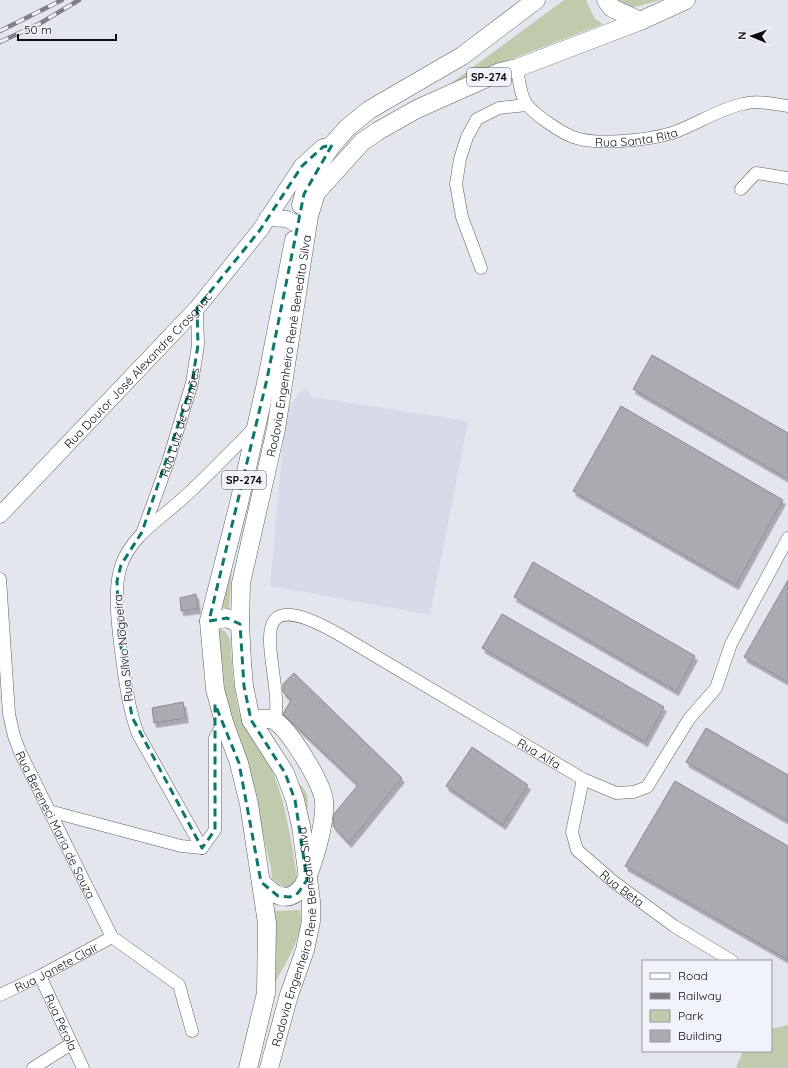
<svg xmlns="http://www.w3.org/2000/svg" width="788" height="1068" font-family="Quicksand,sans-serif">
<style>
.built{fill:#d7dbe9}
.green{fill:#bfcbac}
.building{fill:#aaaab1;stroke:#8b8b92;filter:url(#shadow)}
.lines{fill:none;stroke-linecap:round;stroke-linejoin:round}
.minor-casing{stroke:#5f6066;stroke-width:13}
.secondary-casing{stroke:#5f6066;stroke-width:17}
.primary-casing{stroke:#5f6066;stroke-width:19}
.minor{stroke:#fff;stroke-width:12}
.secondary{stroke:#fff;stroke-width:16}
.primary{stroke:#fff;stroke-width:18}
.rail-casing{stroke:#7e8085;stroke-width:4.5}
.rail{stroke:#f1f3fa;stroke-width:3;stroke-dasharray:9;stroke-linecap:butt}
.marked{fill:none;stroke:#0f766e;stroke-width:3;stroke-dasharray:8 5;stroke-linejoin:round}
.labels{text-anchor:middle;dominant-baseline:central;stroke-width:3;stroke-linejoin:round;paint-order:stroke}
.shield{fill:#f1f3fa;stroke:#515256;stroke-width:1}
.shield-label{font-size:11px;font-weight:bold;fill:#0c0d0f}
.street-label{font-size:12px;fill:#0c0d0f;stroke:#f1f3fa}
</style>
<defs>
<filter id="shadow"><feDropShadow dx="2.5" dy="4.5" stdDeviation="0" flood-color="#0004"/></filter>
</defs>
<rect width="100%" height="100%" fill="#e4e6ed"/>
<path class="built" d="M 305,387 L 312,397 L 468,421 L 430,615 L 270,586 L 286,410 Z"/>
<path class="green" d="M 564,0 L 586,0 L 595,19 L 603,24 L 498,64 L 446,87 Z
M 616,0 L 661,0 L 631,8 Z
M 233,552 L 229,609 L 219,607 Z
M 216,628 L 225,631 L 230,639 C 232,661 233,685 238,707 C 242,727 257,742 267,760 C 284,790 291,841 297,876 L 296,882 L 286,888 L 272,879 L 271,868 L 244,754 L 218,682 Z
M 296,782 C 310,790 309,802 306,816 Z
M 300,910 C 305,935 285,963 274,985 L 276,953 L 275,911 Z
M 788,1025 L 788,1068 L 736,1068 L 743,1051 L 771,1051 L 771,1029 Z"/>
<path class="building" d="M 652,355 L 788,433 L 788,479 L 633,389 Z
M 621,406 L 783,500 L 736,585 L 573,491 Z
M 533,562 L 695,656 L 676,691 L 514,597 Z
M 788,580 L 788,682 L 744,657 Z
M 196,594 L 198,609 L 181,611 L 180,598 Z
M 502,614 L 664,707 L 645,742 L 482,648 Z
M 294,673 L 402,778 L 349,843 L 333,826 L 334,814 L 358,785 L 283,714 L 291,700 L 283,692 L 283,684 Z
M 183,702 L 186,718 L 154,723 L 152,708 Z
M 706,728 L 788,775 L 788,821 L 686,762 Z
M 472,747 L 528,785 L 503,825 L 446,786 Z
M 675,781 L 788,846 L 788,960 L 625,866 Z"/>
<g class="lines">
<g class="minor-casing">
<g id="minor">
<path id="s1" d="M 517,68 C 519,79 520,97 528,106 C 537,116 560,132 573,137 C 596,146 649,140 672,133 C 696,125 718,109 743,104 C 757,100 774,104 788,106"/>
<path d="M 741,189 L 756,173 L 788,178"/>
<path d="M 481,268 L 462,217 L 456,184 L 460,159 L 467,137 L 477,119 L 499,108 L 527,105"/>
<path id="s2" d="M 143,531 L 168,462 L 192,383 L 198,345 L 197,308"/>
<path id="s3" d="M 0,579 L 9,714 L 14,736 L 20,752 L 112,937 L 179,985 L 192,1031"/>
<path id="s4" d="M 275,721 C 285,671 230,572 340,635 L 583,779 L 616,793 L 634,792 L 647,787 L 689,719 L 716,688 L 731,644 L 788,538"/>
<path id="s5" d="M 583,779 L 572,832 L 577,850 L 614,882 L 674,926 L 732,961"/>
<path d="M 49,811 L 181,846 L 202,848"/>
<path d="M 202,848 L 138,734 C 128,707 125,680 121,651 C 118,627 113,590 121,566 C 131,536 159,520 181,500 C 207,477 231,451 255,427"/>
<path d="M 202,848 L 215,830 L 215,738 L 224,722"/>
<path id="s6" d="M 40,976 L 83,1068"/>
<path id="s7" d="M 0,995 L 40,976 L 112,937"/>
<path d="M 33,1068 L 71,1044"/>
</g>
</g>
<g class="secondary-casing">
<g id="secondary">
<path d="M 267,218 L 287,219 L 297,224"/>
<path id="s8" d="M 0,515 L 197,308 L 260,230 L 302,166 L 323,147 L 332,145"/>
</g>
</g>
<g class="primary-casing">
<g id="primary">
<path d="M 606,0 L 612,8 L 640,21"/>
<path d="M 301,205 L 304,194 L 312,175 L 332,145 L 347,128 L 369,110 L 462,56 L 536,0"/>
<path d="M 209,621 L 227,618 L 240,624"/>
<path d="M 251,720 C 258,719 268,717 275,721 C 289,729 323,784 324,801 C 326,822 313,867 303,886 C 288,905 275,896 261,882"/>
<path d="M 248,1068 L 266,993 L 267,923 L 249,804 L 239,763 L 224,722 L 215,689 L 209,621 L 239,503 L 267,379 L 294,240"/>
<path id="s9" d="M 269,1068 L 289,995 L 305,950 L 311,921 L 311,901 L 301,826 L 295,800 L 285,773 L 251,720 L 244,686 L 242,662 L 240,624 L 241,583 L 276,429 L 309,216 L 316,193 L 362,142 L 378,131 L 417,109 L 500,72 L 517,68 L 640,21 L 686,0"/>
</g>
</g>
<use href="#minor" class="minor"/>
<use href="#secondary" class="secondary"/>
<use href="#primary" class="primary"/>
<g class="rail-casing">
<path id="rail" d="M 0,31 L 62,0
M 0,42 L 39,24 L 79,0"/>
</g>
<use href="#rail" class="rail"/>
</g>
<path class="marked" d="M 332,145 L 304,194 L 267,379 L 209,621 L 227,618 L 240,624 L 244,686 L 251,720 L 285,773 L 295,800 L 307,880 L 298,893 L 290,897 L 278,896 L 261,882 L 239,763 L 215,704 L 215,830 L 202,848 L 132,717 L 119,634 L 117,581 L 121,565 L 142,532 L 192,383 L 198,345 L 197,308 L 260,230 L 302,166 L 323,147 Z"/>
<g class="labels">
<g class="shield">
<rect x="467" y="68" width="44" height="18" rx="3"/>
<rect x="222" y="471" width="44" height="18" rx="3"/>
</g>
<g class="shield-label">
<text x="489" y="77">SP-274</text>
<text x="244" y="480">SP-274</text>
</g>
<g class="street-label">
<text stroke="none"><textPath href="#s1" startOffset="159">Rua Santa Rita</textPath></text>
<text stroke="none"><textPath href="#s9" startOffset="747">Rodovia Engenheiro Renê Benedito Silva</textPath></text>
<text stroke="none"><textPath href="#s8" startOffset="200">Rua Doutor José Alexandre Crosgnac</textPath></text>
<text stroke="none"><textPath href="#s2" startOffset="115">Rua Luiz de Camões</textPath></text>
<text transform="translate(123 648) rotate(-96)">Rua Sílvio Nogueira</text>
<text stroke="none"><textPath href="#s4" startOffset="405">Rua Alfa</textPath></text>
<text stroke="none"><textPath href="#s3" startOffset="256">Rua Bereneci Maria de Souza</textPath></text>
<text stroke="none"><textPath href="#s5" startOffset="132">Rua Beta</textPath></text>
<text stroke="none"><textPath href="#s9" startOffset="135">Rodovia Engenheiro Renê Benedito Silva</textPath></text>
<text stroke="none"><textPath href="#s7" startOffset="63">Rua Janete Clair</textPath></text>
<text stroke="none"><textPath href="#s6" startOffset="51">Rua Pérola</textPath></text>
</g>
</g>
<rect x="642" y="960" width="130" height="92" fill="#f1f3fa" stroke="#95979c"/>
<rect x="650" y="973" width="20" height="6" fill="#ffffff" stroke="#95979c"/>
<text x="678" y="980" font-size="12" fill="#0c0d0f">Road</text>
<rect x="650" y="993" width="20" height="6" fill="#7e8085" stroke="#95979c"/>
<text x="678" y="1000" font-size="12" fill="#0c0d0f">Railway</text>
<rect x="650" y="1010" width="20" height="12" fill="#bfcbac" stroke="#95979c"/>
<text x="678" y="1020" font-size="12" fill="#0c0d0f">Park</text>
<rect x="650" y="1030" width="20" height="12" fill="#aaaab1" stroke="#95979c"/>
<text x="678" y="1040" font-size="12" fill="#0c0d0f">Building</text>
<g transform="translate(752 36) rotate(272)" stroke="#f1f3fa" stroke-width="3" paint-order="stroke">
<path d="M0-3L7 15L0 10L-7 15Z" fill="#0c0d0f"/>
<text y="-6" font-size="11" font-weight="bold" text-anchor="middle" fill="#0c0d0f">N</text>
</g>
<path d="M18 34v6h98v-6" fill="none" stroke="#0c0d0f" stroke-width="2"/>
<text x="24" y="34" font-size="12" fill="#0c0d0f" stroke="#f1f3fa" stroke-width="3" paint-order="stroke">50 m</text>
</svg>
